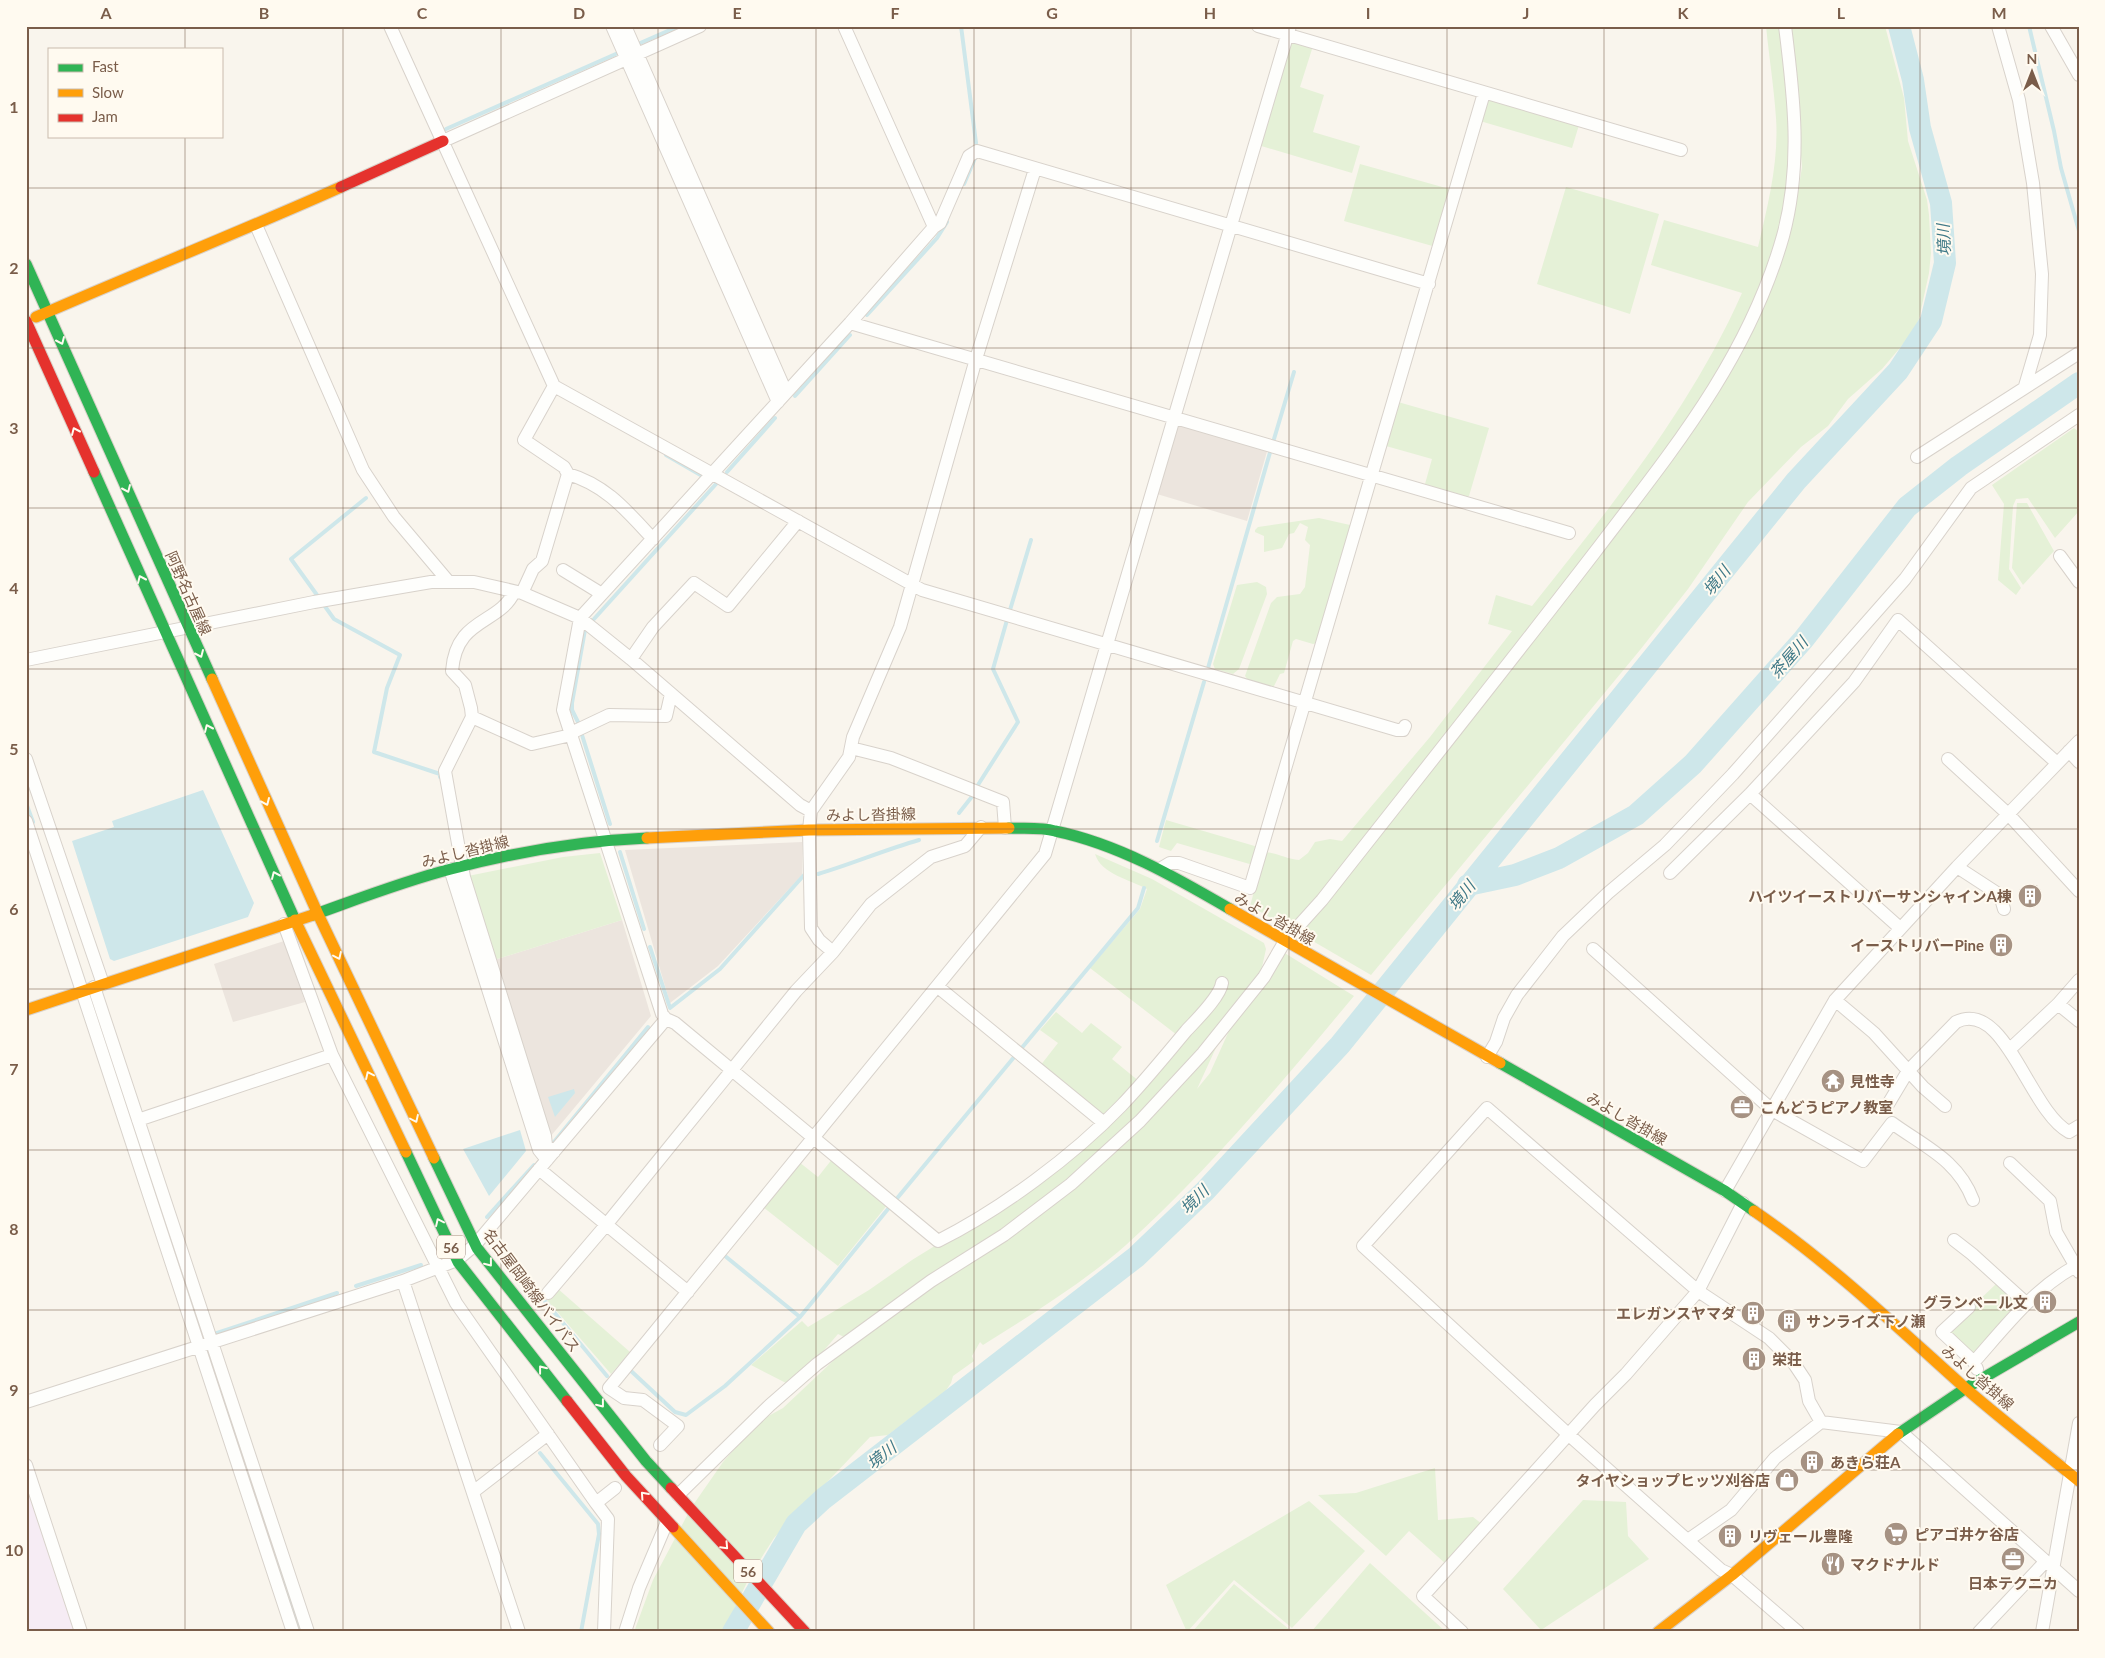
<svg xmlns="http://www.w3.org/2000/svg" width="2105" height="1658" font-family="Lato,'Noto Sans JP',sans-serif">
<style>
.industrial{fill:#ece5de}
.education{fill:#f6ecf4}
.green{fill:#e5f1d7}
.water{fill:#cee7ea}
.lines{fill:none;stroke-linecap:round;stroke-linejoin:round}
.stream{stroke:#cee7ea;stroke-width:4}
.river{stroke:#cee7ea;stroke-width:22}
.street-casing{stroke:#d8d2cb;stroke-width:14}
.fast-casing{stroke:#d9d1c9;stroke-width:13}
.slow-casing{stroke:#d9d1c9;stroke-width:13}
.jam-casing{stroke:#d9d1c9;stroke-width:13}
.street{stroke:#fefefc;stroke-width:12}
.fast{stroke:#30b455;stroke-width:11}
.slow{stroke:#ff9f0a;stroke-width:11}
.jam{stroke:#e5322d;stroke-width:11}
.oneway{stroke:#fffaf0}
.grid{fill:none;stroke:#7a5d4a;stroke-width:1;stroke-opacity:0.55}
.labels{text-anchor:middle;dominant-baseline:central;stroke-width:4;stroke-linejoin:round;paint-order:stroke}
.shield{fill:#fffaf0;stroke:#a28c7c;stroke-width:1}
.shield-label{font-size:14px;font-weight:bold;fill:#7a5d4a}
.street-label{font-size:15px;fill:#7a5d4a;stroke:#fffaf0}
.poi-label{font-size:15px;font-weight:bold;fill:#7a5d4a;stroke:#fffaf0;text-anchor:start}
.water-label{font-size:16px;font-style:italic;fill:#3f7987;stroke:#fffaf0}
.neatline{fill:none;stroke:#7a5d4a;stroke-width:2}
.grid-label{font-size:16px;text-anchor:middle;font-weight:bold;fill:#7a5d4a}
</style>
<rect width="100%" height="100%" fill="#f9f5ed"/>
<path class="industrial" d="M 1178,423 L 1268,448 L 1247,521 L 1157,494 Z
M 802,842 L 802,875 L 718,966 L 670,1003 L 625,850 Z
M 622,920 L 651,1016 L 550,1137 L 494,960 Z
M 284,941 L 305,1002 L 233,1022 L 214,964 Z"/>
<path class="education" d="M 26,1486 L 74,1632 L 26,1632 Z"/>
<path class="green" d="M 1766,26 L 1782,26 L 1786,48 L 1790,180 L 1770,265 L 1739,340 L 1678,439 L 1322,895 L 1287,927 L 1250,906 L 1265,852 C 1278,853 1287,859 1299,860 L 1308,853 L 1315,842 L 1330,839 L 1342,841 L 1430,737 L 1512,631 L 1488,624 L 1496,595 L 1532,606 C 1610,508 1691,408 1742,293 L 1651,265 L 1664,220 L 1758,247 C 1768,205 1779,161 1776,118 C 1774,87 1769,57 1766,26 Z
M 1790,26 L 1885,26 L 1904,98 L 1908,141 L 1927,200 L 1929,215 L 1931,253 L 1929,273 L 1919,319 L 1910,336 L 1882,369 L 1848,399 L 1828,426 L 1801,447 L 1748,502 L 1688,589 L 1640,650 L 1371,975 L 1299,933 L 1730,371 L 1745,346 L 1770,291 L 1797,198 L 1802,167 Z
M 1293,40 L 1313,46 L 1300,87 L 1324,95 L 1313,132 L 1360,146 L 1352,173 L 1258,145 L 1289,43 Z
M 1487,99 L 1579,125 L 1572,148 L 1480,121 Z
M 1360,164 L 1453,190 L 1436,247 L 1344,221 Z
M 1566,187 L 1659,214 L 1630,314 L 1537,284 Z
M 1398,402 L 1489,428 L 1469,496 L 1466,497 L 1425,484 L 1432,459 L 1386,446 Z
M 2074,428 L 2079,432 L 2079,511 L 2055,538 L 2028,498 L 2016,499 L 2013,506 L 2009,569 L 2021,588 L 2016,595 L 1998,580 L 2004,504 L 1992,485 Z
M 2017,503 L 2027,503 L 2054,551 L 2023,585 L 2012,568 Z
M 1319,518 L 1350,525 L 1352,528 L 1318,643 L 1313,644 L 1296,639 L 1293,641 L 1284,673 L 1280,674 L 1273,688 L 1248,680 L 1245,676 L 1271,603 L 1277,597 L 1300,594 L 1305,587 L 1310,545 L 1305,540 L 1308,527 L 1300,523 L 1294,533 L 1289,534 L 1282,548 L 1264,552 L 1264,536 L 1255,532 L 1255,530 L 1258,527 Z
M 1257,582 L 1266,587 L 1267,594 L 1239,669 L 1233,674 L 1215,669 L 1213,664 L 1237,585 Z
M 1166,820 L 1258,847 L 1253,865 L 1177,843 L 1171,851 L 1159,847 Z
M 600,853 L 622,920 L 494,960 L 468,876 L 563,857 Z
M 1095,854 L 1152,879 L 1264,943 L 1266,949 L 1262,967 L 1253,987 L 1168,1086 L 1067,1184 L 846,1338 L 838,1334 L 820,1355 L 786,1383 L 751,1365 L 802,1321 L 808,1327 L 869,1290 L 912,1260 L 1022,1192 L 1106,1125 L 1218,988 L 1177,1035 L 1090,968 L 1140,909 L 1147,889 C 1131,880 1101,874 1095,854 Z
M 1283,952 L 1354,996 C 1282,1082 1210,1169 1126,1245 C 1083,1283 1032,1314 983,1345 L 980,1342 L 972,1356 L 974,1361 L 953,1376 L 951,1383 L 938,1402 L 918,1412 L 888,1435 L 870,1437 L 774,1538 L 751,1574 L 723,1632 L 634,1632 L 653,1580 L 691,1508 L 723,1462 L 759,1421 L 783,1408 L 851,1344 L 936,1283 L 1055,1204 L 1079,1184 L 1220,1039 L 1197,1089 L 1210,1073 L 1233,1022 Z
M 1056,1012 L 1082,1033 L 1091,1023 L 1122,1047 L 1112,1059 L 1140,1082 L 1108,1114 L 1100,1117 L 1040,1066 L 1058,1043 L 1040,1030 Z
M 833,1158 L 888,1204 L 838,1266 L 763,1207 L 799,1162 L 818,1177 Z
M 1996,1284 L 2015,1299 L 2014,1306 L 1975,1353 L 1969,1353 L 1950,1335 L 1950,1328 Z
M 557,1288 L 630,1352 L 611,1374 L 547,1300 Z
M 1435,1468 L 1438,1520 L 1473,1517 L 1482,1524 L 1446,1564 L 1409,1531 L 1386,1556 L 1318,1495 L 1356,1493 Z
M 1583,1500 L 1626,1502 L 1628,1536 L 1649,1559 L 1541,1630 L 1503,1589 Z
M 1309,1501 L 1365,1551 L 1292,1628 L 1234,1580 L 1187,1632 L 1166,1585 Z
M 1370,1563 L 1446,1632 L 1311,1632 Z
M 1234,1584 L 1290,1630 L 1192,1632 Z"/>
<path class="water" d="M 203,790 L 254,903 L 248,917 L 114,961 L 110,959 L 72,841 L 114,827 L 112,821 Z
M 574,1089 L 575,1093 L 555,1117 L 548,1097 Z
M 520,1130 L 526,1151 L 489,1196 L 463,1149 Z"/>
<g class="lines">
<path class="stream" d="M 961,26 L 976,143
M 2029,26 L 2054,131 L 2061,168 L 2079,231
M 638,44 L 679,26
M 446,129 L 618,53
M 964,184 L 975,158
M 867,315 L 937,238 L 947,222
M 795,396 L 850,335
M 1274,439 L 1294,372
M 666,455 L 704,477
M 727,472 L 775,418
M 317,595 L 291,559 L 366,498
M 324,605 L 334,619 L 400,655 L 387,688 L 374,752 L 440,774 L 440,777
M 1010,610 L 1031,540
M 594,619 L 716,484
M 1208,668 L 1271,449
M 578,722 L 572,710 L 572,703 L 585,630
M 582,735 L 610,824
M 976,788 L 1018,722 L 993,669 L 1007,620
M 26,803 L 33,822
M 959,813 L 974,794
M 1157,841 L 1204,682
M 620,852 L 644,929
M 818,874 C 852,864 884,850 919,840
M 650,947 L 670,1008 L 720,969 L 805,874
M 1020,1050 L 1138,908 L 1144,888
M 554,1142 L 648,1027
M 894,1202 L 1015,1056
M 487,1217 L 534,1165
M 499,1240 L 544,1300 L 607,1376
M 725,1256 L 800,1317
M 356,1286 L 421,1265
M 214,1334 L 337,1293
M 628,1372 L 630,1370 L 675,1412 L 686,1415 L 725,1386 L 800,1317 L 888,1209
M 233,1431 L 300,1632
M 540,1453 L 598,1524 L 599,1534 L 581,1632"/>
<path class="river" d="M 1468,885 L 1515,875 L 1559,858 L 1636,815 L 1693,764 L 1803,640 L 1907,507 L 1959,466 L 2079,383
M 733,1632 L 796,1524 L 823,1499 L 1136,1257 L 1205,1191 L 1340,1045 L 1796,481 L 1898,371 L 1931,321 L 1945,263 L 1941,203 L 1920,128 L 1913,80 L 1899,26"/>
<g class="street-casing">
<path id="street" d="M 390,26 L 554,386 L 922,590 L 1397,730 L 1403,730 L 1405,726
M 612,26 L 778,402
M 625,26 L 786,392
M 844,26 L 934,227 L 850,323 L 580,618 L 563,710 L 662,1014 L 666,1019 L 675,1023 L 938,1241 C 1000,1210 1073,1156 1121,1106 C 1144,1082 1165,1056 1186,1031 C 1196,1020 1220,997 1222,983
M 1258,26 L 1681,150
M 1998,26 L 2019,100 L 2033,183 L 2042,274 L 2040,335 L 2025,386
M 2051,26 L 2079,75
M 443,141 L 700,26
M 256,225 L 363,470 L 394,517 L 448,581
M 934,227 L 940,223 L 969,156 L 977,151 L 1429,284
M 850,323 L 1569,533
M 1917,457 L 2079,353
M 568,474 C 606,485 627,511 653,539
M 2060,556 L 2079,582
M 563,570 L 602,594
M 514,592 C 499,625 456,617 452,671 L 465,685 L 471,708 L 472,717 L 445,771 L 464,877 L 545,1136 L 546,1145 L 554,1152
M 522,593 L 533,569 L 542,561 L 568,474 L 564,467 L 524,440 L 554,386
M 631,659 L 653,627 L 694,583 L 728,606 L 798,521
M 26,660 L 314,602 L 431,582 L 474,582 L 522,593 L 580,618 L 631,659 L 800,805 L 811,811
M 472,717 L 532,744 L 571,735
M 571,733 L 609,715 L 666,716 L 671,694
M 851,748 L 891,758 L 1003,802 L 1005,828
M 2069,751 L 2079,762
M 26,759 L 103,984
M 1948,759 L 2009,815 L 2079,891
M 1750,794 L 1900,928
M 26,821 L 293,1632
M 1957,867 L 2000,895 L 2004,909
M 450,869 L 539,1150 L 547,1160
M 1160,869 L 1170,863 L 1179,863 L 1250,888 L 1484,93
M 1670,873 L 1750,794 L 1854,682 L 1898,620 L 2057,763
M 284,924 L 332,1055 L 456,1303 L 596,1503
M 1593,949 L 1772,1110 L 1863,1161 L 1892,1123 C 1925,1147 1958,1160 1973,1200
M 833,952 L 819,940 L 811,928 L 809,830 L 811,811 L 849,757 L 853,737 L 900,627 L 976,359 L 1035,169
M 94,987 L 308,1632
M 938,987 L 1104,1123
M 1835,1000 L 1874,1033 L 1923,1087 L 1945,1106
M 2058,1004 L 2079,1021
M 2010,1049 L 2058,1004 L 2079,980
M 1487,1057 L 1496,1042 L 1504,1018 L 1517,995 L 1563,936 L 1608,893 L 1665,845 L 1733,774 L 1905,579 L 1971,488 L 2079,415
M 1887,1106 L 1908,1071 L 1956,1022 C 2005,998 2029,1111 2069,1132 L 2079,1126
M 138,1120 L 332,1055
M 2010,1163 L 2050,1201 L 2056,1232 L 2079,1272
M 539,1169 L 688,1292
M 1725,1191 L 1835,1000 L 1957,867 L 2079,741
M 1954,1240 L 1972,1254 L 2026,1303
M 403,1281 L 519,1632
M 548,1293 L 606,1225 L 796,991 L 833,952 L 871,904 L 931,857 L 965,846 L 981,827
M 1969,1307 L 1942,1332 L 1974,1362 L 1977,1369
M 1974,1362 C 2005,1327 2033,1290 2074,1267
M 26,1402 L 403,1281 L 457,1260 L 475,1245 L 666,1019
M 660,1445 L 678,1426 L 643,1400 L 624,1398 L 609,1388 L 1045,854 L 1290,26
M 26,1465 L 81,1632
M 473,1492 L 548,1434
M 678,1495 L 770,1405 L 817,1364 L 931,1281 L 1004,1235 L 1071,1184 L 1140,1121 L 1203,1053 L 1264,977 L 1285,941 L 1322,900 C 1413,784 1505,669 1595,552 C 1671,452 1748,360 1783,236 C 1802,166 1794,97 1785,26
M 1688,1540 L 1731,1510 L 1775,1458 L 1821,1422
M 604,1632 L 608,1519 L 596,1503 L 615,1488
M 625,1632 L 639,1588 L 667,1522
M 1462,1632 L 1423,1596 L 1595,1405 L 1626,1374 L 1698,1291 L 1743,1203
M 1798,1632 L 1732,1575 L 1721,1570 L 1569,1435 L 1363,1246 L 1487,1108 L 1698,1291 L 1769,1338 L 1793,1362 L 1805,1380 L 1809,1401 L 1821,1422 L 1901,1432 L 2079,1591
M 1979,1632 L 2045,1562
M 2042,1632 L 2079,1423"/>
</g>
<g class="fast-casing">
<path id="fast" d="M 26,264 L 212,679
M 94,472 L 295,920
M 1009,828 C 1024,829 1040,827 1055,831 C 1118,844 1175,877 1230,909
M 313,915 C 358,899 404,881 451,869 C 515,852 580,841 647,838
M 1500,1063 L 1725,1191 L 1754,1211
M 406,1152 L 458,1262 L 567,1401
M 434,1158 L 477,1248 L 646,1461 L 671,1488
M 1898,1434 L 1966,1388 L 2079,1322"/>
</g>
<g class="slow-casing">
<path id="slow" d="M 36,317 C 137,273 240,232 341,187
M 212,679 L 317,912
M 647,838 L 809,830 L 1009,828
M 1230,909 L 1500,1063
M 317,912 L 434,1158
M 295,920 L 406,1152
M 26,1010 L 313,915
M 1754,1211 C 1830,1263 1896,1326 1964,1387 C 2001,1419 2041,1450 2079,1481
M 673,1527 L 769,1632
M 1658,1632 L 1732,1575 L 1898,1434"/>
</g>
<g class="jam-casing">
<path id="jam" d="M 341,187 L 443,141
M 26,321 L 94,472
M 567,1401 L 626,1476 L 673,1527
M 671,1488 L 805,1632"/>
</g>
<use href="#street" class="street"/>
<use href="#fast" class="fast"/>
<use href="#slow" class="slow"/>
<use href="#jam" class="jam"/>
</g>
<defs><path id="oneway-chevron" d="M-2-3.5L2.5 0L-2 3.5" fill="none" stroke-width="1.6" stroke-linecap="round" stroke-linejoin="round" transform="scale(1.25)"/></defs>
<g class="oneway">
<use href="#oneway-chevron" transform="translate(61 341) rotate(66)"/>
<use href="#oneway-chevron" transform="translate(75 431) rotate(-114)"/>
<use href="#oneway-chevron" transform="translate(127 489) rotate(66)"/>
<use href="#oneway-chevron" transform="translate(141 579) rotate(-114)"/>
<use href="#oneway-chevron" transform="translate(200 654) rotate(66)"/>
<use href="#oneway-chevron" transform="translate(208 728) rotate(-114)"/>
<use href="#oneway-chevron" transform="translate(266 802) rotate(66)"/>
<use href="#oneway-chevron" transform="translate(275 875) rotate(-114)"/>
<use href="#oneway-chevron" transform="translate(338 956) rotate(65)"/>
<use href="#oneway-chevron" transform="translate(369 1075) rotate(-115)"/>
<use href="#oneway-chevron" transform="translate(415 1119) rotate(65)"/>
<use href="#oneway-chevron" transform="translate(439 1222) rotate(-115)"/>
<use href="#oneway-chevron" transform="translate(489 1263) rotate(52)"/>
<use href="#oneway-chevron" transform="translate(542 1369) rotate(-128)"/>
<use href="#oneway-chevron" transform="translate(601 1404) rotate(52)"/>
<use href="#oneway-chevron" transform="translate(644 1495) rotate(-132)"/>
<use href="#oneway-chevron" transform="translate(725 1546) rotate(47)"/>
</g>
<path class="grid" d="M 185,26 L 185,49M 343,26 L 343,1632M 501,26 L 501,1632M 658,26 L 658,1632M 816,26 L 816,1632M 974,26 L 974,1632M 1131,26 L 1131,1632M 1289,26 L 1289,1632M 1447,26 L 1447,1632M 1604,26 L 1604,1632M 1762,26 L 1762,1632M 1920,26 L 1920,1632M 185,136 L 185,1632M 26,188 L 2079,188M 26,348 L 2079,348M 26,508 L 2079,508M 26,669 L 2079,669M 26,829 L 2079,829M 26,989 L 2079,989M 26,1150 L 2079,1150M 26,1310 L 2079,1310M 26,1470 L 2079,1470"/>
<defs>
<g id="building-disc" transform="scale(1.25)"><circle r="9.5" fill="#a69283" stroke="#fffaf0"/><path d="M-4-6H4V6H1V3H-1V6H-4ZM-2.5-4.3h1.7v1.8h-1.7ZM.8-4.3h1.7v1.8H.8ZM-2.5-1h1.7V.8h-1.7ZM.8-1h1.7V.8H.8Z" fill="#fff"/></g>
<g id="temple-disc" transform="scale(1.25)"><circle r="9.5" fill="#a69283" stroke="#fffaf0"/><path d="M0-6L5-2H3V0L6.5 2.5H4V6H1.5V3h-3V6H-4V2.5H-6.5L-3 0V-2H-5Z" fill="#fff"/></g>
<g id="office-disc" transform="scale(1.25)"><circle r="9.5" fill="#a69283" stroke="#fffaf0"/><path d="M-6-3h4V-5.5h4V-3h4V5H-6ZM-1-4.5V-3h2v-1.5ZM-6 0V1H6V0Z" fill="#fff"/></g>
<g id="shop-disc" transform="scale(1.25)"><circle r="9.5" fill="#a69283" stroke="#fffaf0"/><path d="M-5-2.5h2.3a2.7 3.5 0 0 1 5.4 0H5L5.5 6h-11ZM-1.5-2.5h3a1.5 2.3 0 0 0-3 0Z" fill="#fff"/></g>
<g id="supermarket-disc" transform="scale(1.25)"><circle r="9.5" fill="#a69283" stroke="#fffaf0"/><path d="M-6-5.5h2.5l.6 2H6L4.5 2H-2.5L-4.4-4H-6ZM-1.5 3.2a1.3 1.3 0 1 0 .1 0ZM3 3.2a1.3 1.3 0 1 0 .1 0Z" fill="#fff"/></g>
<g id="restaurant-disc" transform="scale(1.25)"><circle r="9.5" fill="#a69283" stroke="#fffaf0"/><path d="M-5-6h1v4h1v-4h1v4h1v-4h1v5L-1.5 .5V6h-2V.5L-5-1ZM5-6V6H3V1.5H1.5Q1.5-4 5-6Z" fill="#fff"/></g>
</defs>
<g fill-rule="evenodd">
<use href="#building-disc" x="2030" y="896"/>
<use href="#building-disc" x="2001" y="945"/>
<use href="#temple-disc" x="1833" y="1081"/>
<use href="#office-disc" x="1742" y="1107"/>
<use href="#building-disc" x="2045" y="1302"/>
<use href="#building-disc" x="1753" y="1313"/>
<use href="#building-disc" x="1789" y="1321"/>
<use href="#building-disc" x="1754" y="1359"/>
<use href="#building-disc" x="1812" y="1462"/>
<use href="#shop-disc" x="1787" y="1480"/>
<use href="#supermarket-disc" x="1896" y="1534"/>
<use href="#building-disc" x="1730" y="1536"/>
<use href="#office-disc" x="2013" y="1559"/>
<use href="#restaurant-disc" x="1833" y="1564"/>
</g>
<g class="labels">
<g class="shield">
<rect x="437" y="1235.5" width="28" height="23" rx="4"/>
<rect x="734" y="1559.5" width="28" height="23" rx="4"/>
</g>
<g class="shield-label">
<text x="451" y="1247">56</text>
<text x="748" y="1571">56</text>
</g>
<g class="street-label">
<text transform="translate(189 593) rotate(66)">阿野名古屋線</text>
<text transform="translate(871 814) rotate(-1)">みよし沓掛線</text>
<text transform="translate(465 851) rotate(-14)">みよし沓掛線</text>
<text transform="translate(1275 918) rotate(30)">みよし沓掛線</text>
<text transform="translate(1627 1118) rotate(30)">みよし沓掛線</text>
<text transform="translate(532 1290) rotate(53)">名古屋岡崎線バイパス</text>
<text transform="translate(1978 1377) rotate(41)">みよし沓掛線</text>
</g>
<g class="poi-label">
<text x="2012" y="896" text-anchor="end">ハイツイーストリバーサンシャインA棟</text>
<text x="1984" y="945" text-anchor="end">イーストリバーPine</text>
<text x="1850" y="1081">見性寺</text>
<text x="1760" y="1107">こんどうピアノ教室</text>
<text x="2028" y="1302" text-anchor="end">グランベール文</text>
<text x="1736" y="1313" text-anchor="end">エレガンスヤマダ</text>
<text x="1806" y="1321">サンライズ下ノ瀬</text>
<text x="1772" y="1359">栄荘</text>
<text x="1830" y="1462">あきら荘A</text>
<text x="1770" y="1480" text-anchor="end">タイヤショップヒッツ刈谷店</text>
<text x="1914" y="1534">ピアゴ井ケ谷店</text>
<text x="1748" y="1536">リヴェール豊隆</text>
<text x="1850" y="1564">マクドナルド</text>
<text x="2013" y="1583" text-anchor="middle">日本テクニカ</text>
</g>
<g class="water-label">
<text transform="translate(1943 240) rotate(-93)">境川</text>
<text transform="translate(1716 580) rotate(-51)">境川</text>
<text transform="translate(1788 657) rotate(-49)">茶屋川</text>
<text transform="translate(1461 895) rotate(-51)">境川</text>
<text transform="translate(1194 1199) rotate(-45)">境川</text>
<text transform="translate(881 1455) rotate(-38)">境川</text>
</g>
</g>
<rect width="2105" height="1658" fill="none" stroke="#fffaf0" stroke-width="55"/>
<rect x="48" y="48" width="175" height="90" fill="#fffaf0" stroke="#cabbae"/>
<rect x="58" y="64" width="25" height="8" fill="#30b455" stroke="#cabbae"/>
<text x="92" y="72" font-size="15" fill="#7a5d4a">Fast</text>
<rect x="58" y="89" width="25" height="8" fill="#ff9f0a" stroke="#cabbae"/>
<text x="92" y="98" font-size="15" fill="#7a5d4a">Slow</text>
<rect x="58" y="114" width="25" height="8" fill="#e5322d" stroke="#cabbae"/>
<text x="92" y="122" font-size="15" fill="#7a5d4a">Jam</text>
<g transform="translate(2032 72)" stroke="#fffaf0" stroke-width="4" paint-order="stroke">
<path d="M0-4L9 19L0 12L-9 19Z" fill="#7a5d4a"/>
<text y="-8" font-size="14" font-weight="bold" text-anchor="middle" fill="#7a5d4a">N</text>
</g>
<rect x="28" y="28" width="2050" height="1602" class="neatline"/>
<g class="grid-label">
<text x="106" y="19">A</text>
<text x="264" y="19">B</text>
<text x="422" y="19">C</text>
<text x="579" y="19">D</text>
<text x="737" y="19">E</text>
<text x="895" y="19">F</text>
<text x="1052" y="19">G</text>
<text x="1210" y="19">H</text>
<text x="1368" y="19">I</text>
<text x="1526" y="19">J</text>
<text x="1683" y="19">K</text>
<text x="1841" y="19">L</text>
<text x="1999" y="19">M</text>
<text x="14" y="113">1</text>
<text x="14" y="274">2</text>
<text x="14" y="434">3</text>
<text x="14" y="594">4</text>
<text x="14" y="755">5</text>
<text x="14" y="915">6</text>
<text x="14" y="1075">7</text>
<text x="14" y="1235">8</text>
<text x="14" y="1396">9</text>
<text x="14" y="1556">10</text>
</g>
</svg>
